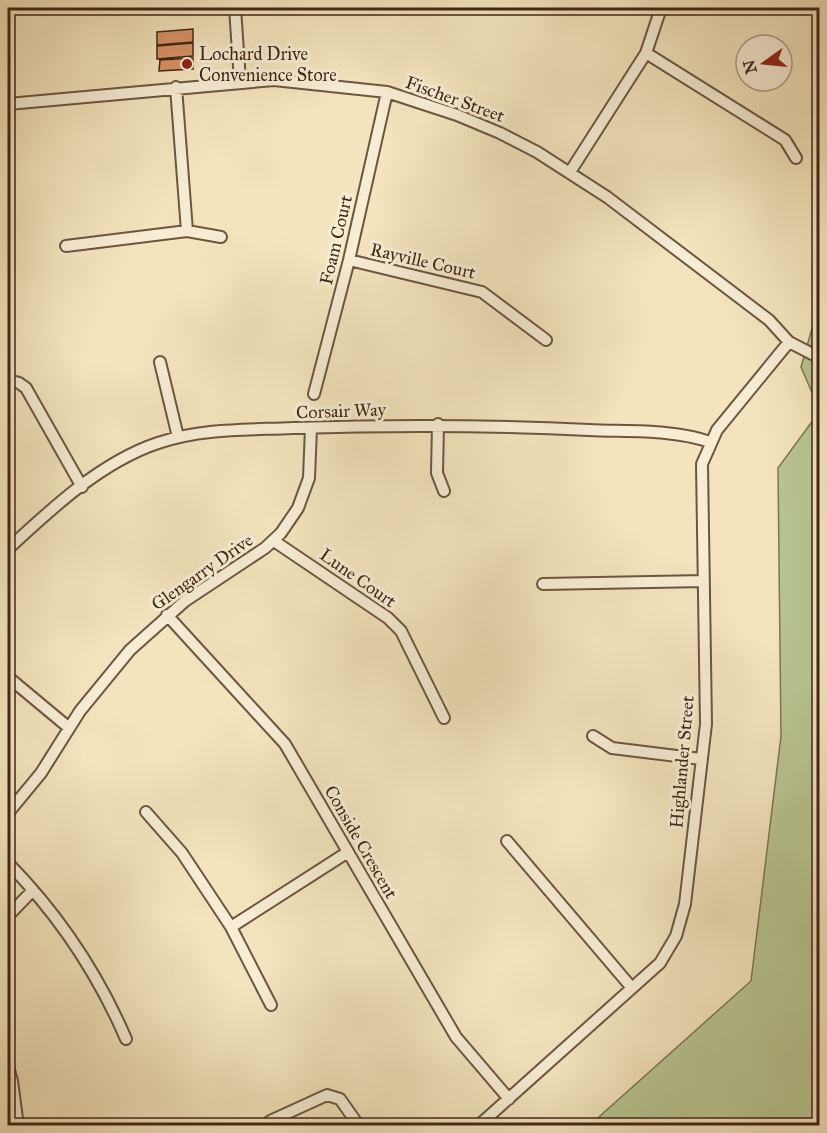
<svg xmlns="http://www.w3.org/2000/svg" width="827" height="1133" font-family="'IM FELL Great Primer',serif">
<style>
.green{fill:#b8c593;stroke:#7c7654;stroke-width:1.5}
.building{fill:#d89268;stroke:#402615;stroke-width:1.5}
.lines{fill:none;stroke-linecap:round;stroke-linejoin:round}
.minor-casing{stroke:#6d563f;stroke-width:14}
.minor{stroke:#f7edd5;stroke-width:10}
.poi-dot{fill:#8f2418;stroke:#f7edd5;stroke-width:2}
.labels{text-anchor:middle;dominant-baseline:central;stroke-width:6;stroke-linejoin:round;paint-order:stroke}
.poi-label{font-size:18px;fill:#402615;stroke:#f7edd5;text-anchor:start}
.street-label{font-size:18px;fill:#402615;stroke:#f7edd5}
</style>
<rect width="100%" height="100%" fill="#f3e4be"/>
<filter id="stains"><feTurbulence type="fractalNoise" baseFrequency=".00333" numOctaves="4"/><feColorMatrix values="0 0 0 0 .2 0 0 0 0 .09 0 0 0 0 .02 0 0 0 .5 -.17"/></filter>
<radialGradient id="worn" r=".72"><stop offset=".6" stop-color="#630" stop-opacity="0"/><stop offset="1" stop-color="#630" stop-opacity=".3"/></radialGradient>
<path class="green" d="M 819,304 L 820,304 L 820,411 L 801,367 Z
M 819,412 L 819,1125 L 590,1125 L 751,981 L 781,736 L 778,468 Z"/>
<path class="building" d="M 193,29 L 193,42 L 157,45 L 157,32 Z
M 193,43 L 193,56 L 157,59 L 157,46 Z
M 193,58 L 193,69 L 159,71 L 160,60 Z"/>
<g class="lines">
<g class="minor-casing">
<path id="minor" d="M 235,8 L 240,81
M 646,53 L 785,140 L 796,158
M 176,87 L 187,231 L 221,237
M 8,104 L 274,80 L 387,92 L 457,115 L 500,133 L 537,152 L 607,197 L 769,320 L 789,342 L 820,358
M 570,172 L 646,53 L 661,8
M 66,246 L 187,231
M 349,260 L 482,292 L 546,340
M 160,362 L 178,437
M 8,380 L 19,383 L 26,388 L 82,487
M 314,394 L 349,260 L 387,92
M 438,424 L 437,473 L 444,491
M 274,541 L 388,618 L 401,631 L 444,718
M 8,549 C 51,509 101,462 158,443 C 202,428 249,430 293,428 C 392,425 490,425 589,430 C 628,432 673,429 710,442
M 543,584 L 704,581
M 167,615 L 285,744 L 456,1037 L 509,1099
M 8,677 L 68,727
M 593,736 L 612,748 L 701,759
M 146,812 L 182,853 L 231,927
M 8,813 L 41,773 L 80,711 L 130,650 L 185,601 L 265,548 L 281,533 L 298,508 L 309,478 L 311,428
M 507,841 L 632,988
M 8,863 C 58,914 98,974 126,1039
M 8,916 L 33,890
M 271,1005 L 231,927 L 348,852
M 8,1066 L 12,1081 L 18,1126
M 270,1121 L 327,1095 L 340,1099 L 359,1126
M 478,1126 L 660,963 L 676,936 L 685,904 L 706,724 L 702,464 L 717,430 L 789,342"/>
</g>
<use href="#minor" class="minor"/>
</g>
<circle class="poi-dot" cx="187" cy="64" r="6"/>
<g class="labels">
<g class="poi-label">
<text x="199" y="54">Lochard Drive<tspan x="199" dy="21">Convenience Store</tspan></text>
</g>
<g class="street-label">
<text transform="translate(455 99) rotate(20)">Fischer Street</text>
<text transform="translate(336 240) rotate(-77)">Foam Court</text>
<text transform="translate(423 261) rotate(13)">Rayville Court</text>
<text transform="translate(341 411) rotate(-2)">Corsair Way</text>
<text transform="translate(202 572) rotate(-35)">Glengarry Drive</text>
<text transform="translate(358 578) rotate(35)">Lune Court</text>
<text transform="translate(682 762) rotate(-85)">Highlander Street</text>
<text transform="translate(361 842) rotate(60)">Conside Crescent</text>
</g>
</g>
<rect width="827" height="1133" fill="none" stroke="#f3e4be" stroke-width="30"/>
<rect x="9" y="9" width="809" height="1115" fill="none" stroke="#402615" stroke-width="3"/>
<rect x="15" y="15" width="797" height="1103" fill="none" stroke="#402615" stroke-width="1.5"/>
<g transform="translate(764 63) rotate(255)"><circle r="28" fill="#f7edd5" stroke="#ae9d88" stroke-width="1.5"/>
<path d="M0-4.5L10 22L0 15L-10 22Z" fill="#8f2418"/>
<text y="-9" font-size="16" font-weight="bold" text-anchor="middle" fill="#402615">N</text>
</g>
<rect width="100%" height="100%" filter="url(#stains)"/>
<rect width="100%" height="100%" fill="url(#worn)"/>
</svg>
